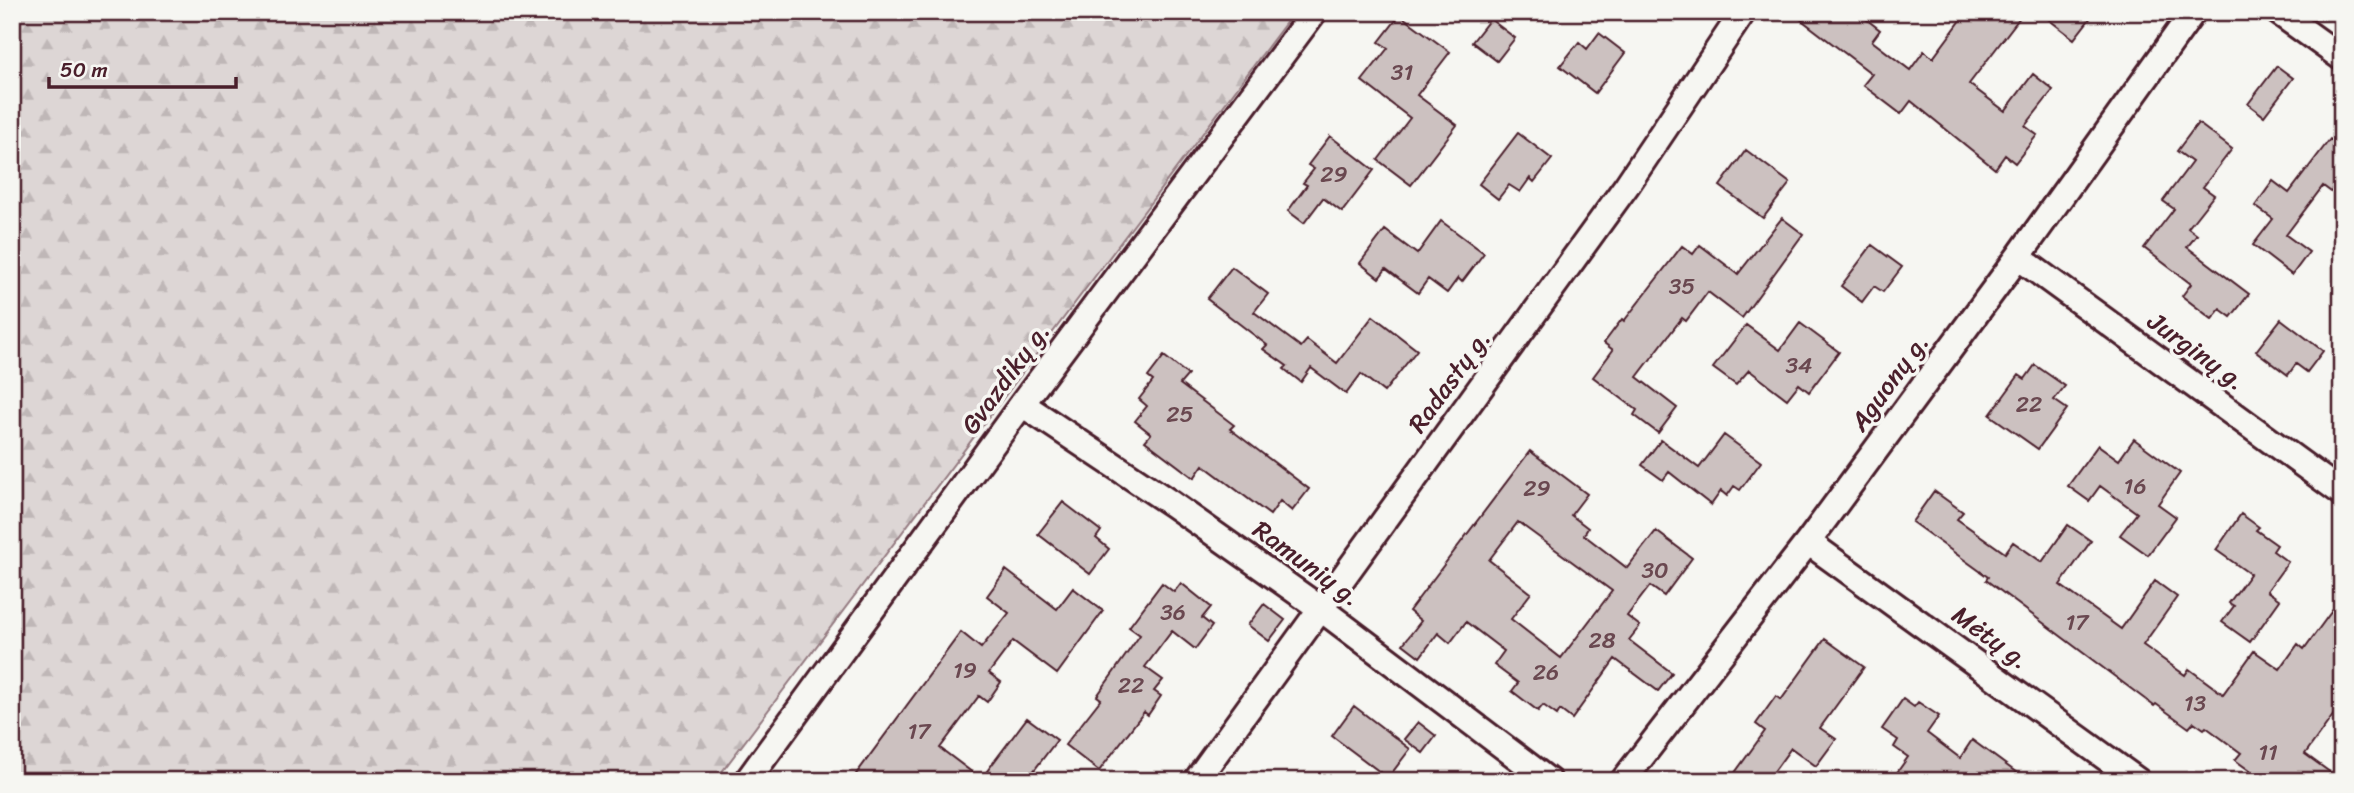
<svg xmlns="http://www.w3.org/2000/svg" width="2354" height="793" font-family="Sriracha,sans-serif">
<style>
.forest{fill:url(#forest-firs);stroke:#947a80;stroke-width:2}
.building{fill:#ccc1c0;stroke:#4a1f2b;stroke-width:2;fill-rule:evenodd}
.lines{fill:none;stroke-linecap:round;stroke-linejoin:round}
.minor-casing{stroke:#4a1f2b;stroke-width:30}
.minor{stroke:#f6f6f2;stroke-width:24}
.labels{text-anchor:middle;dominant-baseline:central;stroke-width:7;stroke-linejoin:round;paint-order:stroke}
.number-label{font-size:23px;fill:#6a4850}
.street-label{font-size:26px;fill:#4a1f2b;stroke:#f6f6f2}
</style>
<defs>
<pattern id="forest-firs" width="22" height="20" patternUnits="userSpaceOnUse" patternTransform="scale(1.75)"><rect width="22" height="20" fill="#ddd6d5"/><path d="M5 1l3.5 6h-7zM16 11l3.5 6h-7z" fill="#bfb7b7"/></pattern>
</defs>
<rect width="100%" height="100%" fill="#f6f6f2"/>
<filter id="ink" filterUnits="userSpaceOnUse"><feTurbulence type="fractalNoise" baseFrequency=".0143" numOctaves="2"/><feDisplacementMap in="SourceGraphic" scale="14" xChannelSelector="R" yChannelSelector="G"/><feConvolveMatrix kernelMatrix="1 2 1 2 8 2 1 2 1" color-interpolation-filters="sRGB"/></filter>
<g filter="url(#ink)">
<path class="forest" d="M 12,12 L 1294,12 L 715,781 L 12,781 Z"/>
<path class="building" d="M 1791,12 L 1857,12 L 1880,30 L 1872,41 L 1910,70 L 1924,51 L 1933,58 L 1967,12 L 2024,12 L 1969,84 L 2005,111 L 2033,74 L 2053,90 L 2025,126 L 2037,135 L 2015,163 L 2005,155 L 1995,169 L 1911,101 L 1901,114 L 1863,85 L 1872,74 Z
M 2039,12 L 2095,12 L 2074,39 Z
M 1400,15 L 1450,52 L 1417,95 L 1457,125 L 1411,185 L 1378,160 L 1410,118 L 1362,81 L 1388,48 L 1379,42 Z
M 1490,19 L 1515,38 L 1497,61 L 1472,42 Z
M 1599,33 L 1625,53 L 1595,93 L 1560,66 L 1579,42 L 1587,49 Z
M 2277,66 L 2293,78 L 2264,116 L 2248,104 Z
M 2198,123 L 2232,149 L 2203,187 L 2214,195 L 2188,228 L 2197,235 L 2187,247 L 2249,294 L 2231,317 L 2220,309 L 2212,319 L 2182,296 L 2191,284 L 2144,248 L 2174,209 L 2163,201 L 2192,162 L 2177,151 Z
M 1518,133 L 1552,159 L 1534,182 L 1530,178 L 1520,192 L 1509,185 L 1498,199 L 1479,184 Z
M 1330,136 L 1374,170 L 1342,212 L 1323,198 L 1304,223 L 1288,211 L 1307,185 L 1303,183 L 1314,169 L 1308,165 Z
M 2330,139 L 2342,147 L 2342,200 L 2323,186 L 2286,235 L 2309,252 L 2292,275 L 2253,245 L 2273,219 L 2255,206 L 2273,181 L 2289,193 Z
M 1746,150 L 1790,183 L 1763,218 L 1720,186 Z
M 1782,218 L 1803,234 L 1742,318 L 1708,292 L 1686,321 L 1682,318 L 1637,377 L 1677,408 L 1658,433 L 1634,415 L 1637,410 L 1593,377 L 1613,350 L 1604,343 L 1622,319 L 1624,321 L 1682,246 L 1693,254 L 1700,245 L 1738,274 Z
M 1441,221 L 1484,253 L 1462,282 L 1458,278 L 1447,293 L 1428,279 L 1418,293 L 1386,269 L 1379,278 L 1360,263 L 1385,230 L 1417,254 Z
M 1872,245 L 1902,267 L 1883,292 L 1874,286 L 1862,302 L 1841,286 Z
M 1232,267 L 1268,294 L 1254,312 L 1301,347 L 1307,340 L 1337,363 L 1373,316 L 1417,350 L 1384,392 L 1361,374 L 1346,394 L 1311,368 L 1301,382 L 1284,369 L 1287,366 L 1263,349 L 1267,345 L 1207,299 Z
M 2281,319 L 2323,351 L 2307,372 L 2296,364 L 2288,375 L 2256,351 Z
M 1800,323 L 1839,352 L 1809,392 L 1799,384 L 1787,399 L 1749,370 L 1736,385 L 1713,368 L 1746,325 L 1780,350 Z
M 1164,356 L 1188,375 L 1180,384 L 1234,425 L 1230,429 L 1309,489 L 1292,511 L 1280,501 L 1270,515 L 1203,465 L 1194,478 L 1145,441 L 1151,434 L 1135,421 L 1147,406 L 1139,399 L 1153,381 L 1148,377 Z
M 2035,365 L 2065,386 L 2054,400 L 2067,409 L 2038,449 L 1990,415 L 2019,375 L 2025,379 Z
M 1724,435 L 1761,462 L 1740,490 L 1734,486 L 1727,496 L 1721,491 L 1711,505 L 1669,472 L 1663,480 L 1642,465 L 1661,440 L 1699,468 Z
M 2134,439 L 2180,473 L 2158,504 L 2176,517 L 2148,555 L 2120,535 L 2137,513 L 2100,486 L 2089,501 L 2068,486 L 2098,445 L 2119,460 Z
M 1530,451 L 1587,494 L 1571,515 L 1588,528 L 1584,535 L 1627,568 L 1656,531 L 1692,558 L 1664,596 L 1650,586 L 1627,616 L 1640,626 L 1629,640 L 1672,673 L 1658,691 L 1615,659 L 1572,719 L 1560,710 L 1557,715 L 1543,705 L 1538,711 L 1512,691 L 1518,683 L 1494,665 L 1504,651 L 1466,622 L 1450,643 L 1438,633 L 1420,657 L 1403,644 L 1421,621 L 1409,611 ZM 1518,522 L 1612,591 L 1561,658 L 1511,619 L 1531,593 L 1489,560 Z
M 1934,491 L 1963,512 L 1957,519 L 2005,553 L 2013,542 L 2042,562 L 2068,525 L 2091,541 L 2060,585 L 2121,629 L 2155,581 L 2177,597 L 2143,645 L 2185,675 L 2189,669 L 2223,694 L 2254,651 L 2280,669 L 2298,644 L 2304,649 L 2342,597 L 2342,703 L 2305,754 L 2342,781 L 2264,781 L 2235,760 L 2241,753 L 2206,727 L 2204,729 L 2194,722 L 2189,728 L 2156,704 L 2154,706 L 1986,580 L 1988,577 L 1912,522 Z
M 1063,502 L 1101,531 L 1096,538 L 1109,549 L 1090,574 L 1038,534 Z
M 2241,514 L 2259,527 L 2256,530 L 2277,545 L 2273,551 L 2288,562 L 2267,591 L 2280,600 L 2250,642 L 2222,622 L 2234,606 L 2229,603 L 2250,574 L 2216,550 Z
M 1006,570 L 1057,609 L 1073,588 L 1103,611 L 1057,674 L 1013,641 L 989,673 L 1001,682 L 987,702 L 979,696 L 940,748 L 981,779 L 1027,718 L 1057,740 L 1026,781 L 851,781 L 961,632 L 981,648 L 1009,613 L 987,596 Z
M 1162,583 L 1174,592 L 1181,583 L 1211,607 L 1202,618 L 1212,626 L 1195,649 L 1172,631 L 1145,667 L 1163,680 L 1154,691 L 1161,696 L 1148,715 L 1144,712 L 1099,771 L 1065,745 L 1101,699 L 1097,696 L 1140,635 L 1129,627 Z
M 1264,604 L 1285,620 L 1269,641 L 1248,625 Z
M 1825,639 L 1864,667 L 1820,728 L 1836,739 L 1816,766 L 1791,748 L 1767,781 L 1729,781 L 1765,731 L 1756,724 L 1776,696 L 1781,700 Z
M 1903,699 L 1914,707 L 1918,702 L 1939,716 L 1927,733 L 1960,758 L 1972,740 L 2028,781 L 1891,781 L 1908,757 L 1894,747 L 1898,740 L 1882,729 Z
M 1354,706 L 1410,749 L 1388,778 L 1332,736 Z
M 1418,722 L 1436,736 L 1423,753 L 1404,739 Z"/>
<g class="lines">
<g class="minor-casing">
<path id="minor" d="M 2278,12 L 2342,58
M 2018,257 L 2342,493
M 1022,404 L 1172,504 L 1321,609 L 1549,781
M 1808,542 L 2138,781
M 747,781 L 1022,404 L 1314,12
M 1196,781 L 1627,185 L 1743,12
M 1623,781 L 1808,542 L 2018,257 L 2193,12"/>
</g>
<use href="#minor" class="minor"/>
</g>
</g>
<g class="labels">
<g class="number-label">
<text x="1402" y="72">31</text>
<text x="1334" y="174">29</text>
<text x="1682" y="286">35</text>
<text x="1799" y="365">34</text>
<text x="2029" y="404">22</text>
<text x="1180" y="414">25</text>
<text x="2135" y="486">16</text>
<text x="1537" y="488">29</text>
<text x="1655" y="570">30</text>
<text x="1173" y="612">36</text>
<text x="2077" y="622">17</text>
<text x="1602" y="640">28</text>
<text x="965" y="670">19</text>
<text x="1546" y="672">26</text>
<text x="1131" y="685">22</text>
<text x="2195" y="703">13</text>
<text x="919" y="731">17</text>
<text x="2268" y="752">11</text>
</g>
<g class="street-label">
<text transform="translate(2197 351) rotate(36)">Jurginų g.</text>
<text transform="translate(1005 378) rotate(-54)">Gvazdikų g.</text>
<text transform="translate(1449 381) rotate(-54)">Radastų g.</text>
<text transform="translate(1889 382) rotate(-54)">Aguonų g.</text>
<text transform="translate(1307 563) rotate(36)">Ramunių g.</text>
<text transform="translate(1991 637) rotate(36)">Mėtų g.</text>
</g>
</g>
<rect width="2354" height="793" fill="none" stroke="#f6f6f2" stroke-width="42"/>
<rect x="21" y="21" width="2312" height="751" fill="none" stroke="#4a1f2b" stroke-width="2.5" filter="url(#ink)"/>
<path d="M49 77v10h187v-10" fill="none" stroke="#4a1f2b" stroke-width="3.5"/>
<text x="60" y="77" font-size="21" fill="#4a1f2b" stroke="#f6f6f2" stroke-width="5" paint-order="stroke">50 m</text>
</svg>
